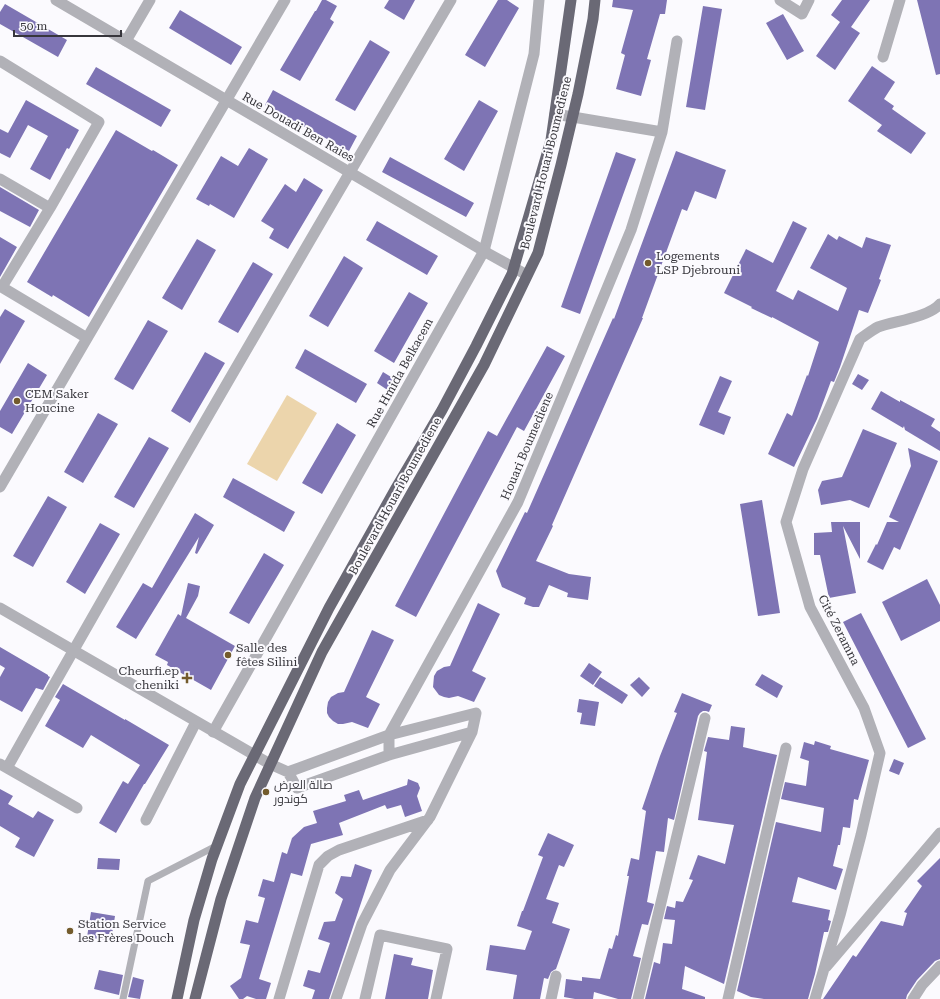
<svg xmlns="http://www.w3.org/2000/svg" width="940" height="999" font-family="'Roboto Serif',Cairo,serif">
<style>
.green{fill:#ecd5ac}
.building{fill:#7e74b4}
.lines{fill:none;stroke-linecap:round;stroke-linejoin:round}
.service{stroke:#b1b1b7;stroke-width:7}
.minor{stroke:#b1b1b7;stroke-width:11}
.tertiary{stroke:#b1b1b7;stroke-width:11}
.trunk{stroke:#6a6975;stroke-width:11}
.poi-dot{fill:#735b2c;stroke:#fbfafe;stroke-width:1.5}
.labels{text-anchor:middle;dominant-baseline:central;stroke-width:4;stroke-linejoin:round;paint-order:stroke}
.street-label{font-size:12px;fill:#37363c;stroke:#fbfafe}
.poi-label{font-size:12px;fill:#37363c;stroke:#fbfafe;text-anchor:start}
</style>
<rect width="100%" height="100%" fill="#fbfafe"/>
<path class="green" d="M 287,395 L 317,413 L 277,481 L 247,464 Z"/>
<path class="building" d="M 322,0 L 326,0 L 337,6 L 330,19 L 334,22 L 300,81 L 280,70 L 315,11 L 316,11 Z
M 389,0 L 415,0 L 404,20 L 384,8 Z
M 498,0 L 507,0 L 519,8 L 485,67 L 465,55 Z
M 613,0 L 667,0 L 665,14 L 660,14 L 647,59 L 651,60 L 641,96 L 616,89 L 625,55 L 621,53 L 633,10 L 612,7 Z
M 842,0 L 870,0 L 851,27 L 860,33 L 835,70 L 816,56 L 840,22 L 831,15 Z
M 917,0 L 940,0 L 940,74 L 936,75 Z
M 5,4 L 67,40 L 58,57 L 0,24 L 0,12 Z
M 703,6 L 722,9 L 705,110 L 686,107 Z
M 180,10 L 242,47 L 231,65 L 169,28 Z
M 783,14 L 804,51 L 787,60 L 766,23 Z
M 370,40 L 390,52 L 355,111 L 335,100 Z
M 872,66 L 895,82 L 884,99 L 894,106 L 892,109 L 926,133 L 911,154 L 877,131 L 882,125 L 848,101 Z
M 96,67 L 171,110 L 161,127 L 86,84 Z
M 273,90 L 357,136 L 349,151 L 265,105 Z
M 26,100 L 79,130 L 69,149 L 67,148 L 50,180 L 30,169 L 48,136 L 28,125 L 10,158 L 0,153 L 0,129 L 8,133 Z
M 479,100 L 498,111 L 464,171 L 444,159 Z
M 116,130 L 152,151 L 153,150 L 178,165 L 89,317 L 53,295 L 52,297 L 27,282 Z
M 249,148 L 268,159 L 234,218 L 210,204 L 209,206 L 196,199 L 221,156 L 238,166 Z
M 676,151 L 726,170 L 716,199 L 695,191 L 687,211 L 682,209 L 642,318 L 643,318 L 552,525 L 553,526 L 536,561 L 569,574 L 591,577 L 588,600 L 567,597 L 568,593 L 549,585 L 539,607 L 533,607 L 524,604 L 526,598 L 502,587 L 496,571 L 525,512 L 527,513 L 613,318 L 614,319 Z
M 616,152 L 636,159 L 580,314 L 561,307 Z
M 390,157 L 474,203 L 466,217 L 382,172 Z
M 304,178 L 323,190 L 288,249 L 269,238 L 274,229 L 261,221 L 285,184 L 296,192 Z
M 0,187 L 39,210 L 30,227 L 0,211 Z
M 377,221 L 438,256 L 427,275 L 366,240 Z
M 793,221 L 807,228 L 776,291 L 793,300 L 798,290 L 838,311 L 847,288 L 810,268 L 828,234 L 837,240 L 839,236 L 862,248 L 866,237 L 891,245 L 879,279 L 881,280 L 868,313 L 859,310 L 840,367 L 834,382 L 831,381 L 817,419 L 794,467 L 768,454 L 787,413 L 792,416 L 807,375 L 808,376 L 819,342 L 772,317 L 772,318 L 751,308 L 752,307 L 724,293 L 746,249 L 773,263 Z
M 0,237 L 17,247 L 0,277 Z
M 197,239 L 216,250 L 182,310 L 162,298 Z
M 344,256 L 363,268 L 328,327 L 309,316 Z
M 253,262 L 273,274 L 238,333 L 218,322 Z
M 409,292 L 428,303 L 394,363 L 374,351 Z
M 5,309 L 25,321 L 0,364 L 0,317 Z
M 148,320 L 168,331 L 133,390 L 114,379 Z
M 547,346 L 565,356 L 524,431 L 517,427 L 416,617 L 395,606 L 488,431 L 497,436 Z
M 305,349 L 367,384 L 356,403 L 295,368 Z
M 205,352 L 225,363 L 190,423 L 171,411 Z
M 28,363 L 47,375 L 12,434 L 0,427 L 0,411 Z
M 383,372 L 396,380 L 389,391 L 377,383 Z
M 858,374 L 869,380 L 862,390 L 852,384 Z
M 720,376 L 732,381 L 718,412 L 731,417 L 724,435 L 699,425 Z
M 881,391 L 900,402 L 900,400 L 935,419 L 931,426 L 940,432 L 940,451 L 905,430 L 904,426 L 903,428 L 871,409 Z
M 98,413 L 118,424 L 83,483 L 64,472 Z
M 337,423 L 356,435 L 322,494 L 302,483 Z
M 863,429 L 897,443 L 869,508 L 850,500 L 821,505 L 818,490 L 822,481 L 842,477 Z
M 149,437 L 169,448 L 134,508 L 114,497 Z
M 908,448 L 938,461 L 900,550 L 894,547 L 883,570 L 867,562 L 876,544 L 877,545 L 887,522 L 899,522 L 889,517 L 911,466 Z
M 233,478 L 295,512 L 284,532 L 223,497 Z
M 48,496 L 67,507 L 33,567 L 13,556 Z
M 762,500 L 780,613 L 758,616 L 740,504 Z
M 195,513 L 214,525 L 197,554 L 195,553 L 199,537 L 136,639 L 116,627 L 143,583 L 152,588 Z
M 831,522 L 860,522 L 860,559 L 843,526 L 856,593 L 829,598 L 820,555 L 814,555 L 814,533 L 832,532 Z
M 100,523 L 120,534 L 85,594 L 66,582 Z
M 264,553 L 284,565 L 249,624 L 229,613 Z
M 927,579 L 940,605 L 940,621 L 901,641 L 882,602 Z
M 188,583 L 200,586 L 198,596 L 186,618 L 235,646 L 211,690 L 167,665 L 168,662 L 155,655 L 178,614 L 181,616 Z
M 478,603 L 500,614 L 472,671 L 486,678 L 474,702 L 458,696 L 449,698 L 444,697 L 439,695 L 433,687 L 434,676 L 437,671 L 444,667 L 450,666 Z
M 861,613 L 926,739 L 908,748 L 843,622 Z
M 372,630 L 394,640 L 366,697 L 380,704 L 368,728 L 352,722 L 343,724 L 338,724 L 333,721 L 329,717 L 327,713 L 327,708 L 328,702 L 331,697 L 338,693 L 344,692 Z
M 0,647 L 48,675 L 48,676 L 50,677 L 43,690 L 36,688 L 22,712 L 0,700 L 0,677 L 5,668 L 0,665 Z
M 589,663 L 602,672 L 593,685 L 580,676 Z
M 762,674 L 783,686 L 777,698 L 755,685 Z
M 600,677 L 628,695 L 622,704 L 594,686 Z
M 639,677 L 650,688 L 642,697 L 630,685 Z
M 63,684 L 125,720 L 125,719 L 169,745 L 145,784 L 144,784 L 116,833 L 99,823 L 123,781 L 128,784 L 140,765 L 91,735 L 83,748 L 45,726 L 60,700 L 55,697 Z
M 682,693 L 712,705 L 709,712 L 706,711 L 703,711 L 700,713 L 698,716 L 674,820 L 668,818 L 664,852 L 656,851 L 647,902 L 654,904 L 648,925 L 642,924 L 633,956 L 641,958 L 631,999 L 618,999 L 594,992 L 593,999 L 575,999 L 564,997 L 566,979 L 582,981 L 582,977 L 600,979 L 609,948 L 612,949 L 616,935 L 618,936 L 629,876 L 627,876 L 631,858 L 639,860 L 646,811 L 642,809 L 660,756 L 677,713 L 674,712 Z
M 579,699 L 599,702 L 595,726 L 580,724 L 582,713 L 577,712 Z
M 731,726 L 745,728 L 743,747 L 777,755 L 724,984 L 685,966 L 682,989 L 705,997 L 705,999 L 645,999 L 654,962 L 660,964 L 663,943 L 672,944 L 675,920 L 664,919 L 667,906 L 675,908 L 676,901 L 683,902 L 693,880 L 689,879 L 698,855 L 725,864 L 734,825 L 698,820 L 707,752 L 704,751 L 708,737 L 729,740 Z
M 815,741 L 831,746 L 830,749 L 869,760 L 858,800 L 854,799 L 850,828 L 843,827 L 840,845 L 838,845 L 833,866 L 843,869 L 836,890 L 798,877 L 792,902 L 830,910 L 828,920 L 831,921 L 828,932 L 824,932 L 815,974 L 808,999 L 764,999 L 751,997 L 737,991 L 776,822 L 821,832 L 824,808 L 781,799 L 785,782 L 806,786 L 809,761 L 800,758 L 804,742 L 814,745 Z
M 894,759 L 904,763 L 899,775 L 889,771 Z
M 408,779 L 418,783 L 420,788 L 417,796 L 422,811 L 405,817 L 401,805 L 387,809 L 385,805 L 339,823 L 343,835 L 311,844 L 302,876 L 291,873 L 259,979 L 271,983 L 266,999 L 256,999 L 247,996 L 243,999 L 239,999 L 230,986 L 241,978 L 250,945 L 240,943 L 246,920 L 258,923 L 265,898 L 258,896 L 263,879 L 274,882 L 282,852 L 287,854 L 292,838 L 304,827 L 317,823 L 313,811 L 346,801 L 344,795 L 359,790 L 363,800 L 407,785 Z
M 0,789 L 13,796 L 8,804 L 33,818 L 38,811 L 54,820 L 34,857 L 15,847 L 20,838 L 0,826 Z
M 548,833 L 574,845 L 564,867 L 559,865 L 546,899 L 559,903 L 552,923 L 570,929 L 556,969 L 554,970 L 551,972 L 548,979 L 544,978 L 540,999 L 513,999 L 517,975 L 486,970 L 490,945 L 525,950 L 532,931 L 517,926 L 522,911 L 523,911 L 543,857 L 538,855 Z
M 98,858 L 120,859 L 119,870 L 97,869 Z
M 940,858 L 940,959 L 935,961 L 917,980 L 907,995 L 906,999 L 823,999 L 853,955 L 856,957 L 881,921 L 903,926 L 907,913 L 904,912 L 922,886 L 917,881 Z
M 355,864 L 372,870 L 329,999 L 312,999 L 315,990 L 303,986 L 308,970 L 320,973 L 330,943 L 318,939 L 324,922 L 335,921 L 343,899 L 335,893 L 341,876 L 351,877 Z
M 91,912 L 115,916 L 111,941 L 87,937 Z
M 394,954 L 413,958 L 411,965 L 433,970 L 428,999 L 385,999 Z
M 99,970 L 123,975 L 119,995 L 94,989 Z
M 133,977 L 144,980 L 140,999 L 128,997 Z"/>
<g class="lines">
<path class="service" d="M 123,999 L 148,881 L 218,845"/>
<path class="minor" d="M 780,0 L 802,14 L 809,0
M 126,41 L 150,0
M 883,57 L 900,0
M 0,61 L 99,122 L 50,208 L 2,287
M 555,114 L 662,132
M 0,179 L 50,208
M 0,286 L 87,338
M 0,487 L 285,0
M 213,732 L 484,251 L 534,54 L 539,0
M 389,755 L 389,735 L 518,502 L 582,349 L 631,230 L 662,132 L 677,41
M 0,764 L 77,808
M 270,764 L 288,772
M 7,768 C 152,510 301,255 451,0
M 288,772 L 389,735 L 476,713 L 472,732 L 430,817 L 390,870 L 362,924 L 336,999
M 288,772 L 297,788 L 389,755 L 472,732
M 146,820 L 196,722
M 826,967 L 940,833
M 279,999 L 319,865 L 328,856 L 339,850 L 428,820
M 365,999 L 380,935 L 447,949 L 436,999
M 551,999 L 556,976
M 638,999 L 705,718
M 728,999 L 786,748
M 815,999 L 840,915 L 861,835 L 880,753 L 864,708 L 810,607 L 786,522 L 803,469 L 860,339 C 866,335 872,330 878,327 C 895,321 929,317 940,304
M 913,999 L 922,985 L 940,966"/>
<path class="tertiary" d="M 56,0 L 489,254 L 527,275
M 0,608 L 270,764"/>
<path class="trunk" d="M 177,999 L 194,920 L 212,859 L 240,784 L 329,608 L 395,490 L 442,410 L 476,346 L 512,274 L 551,140 L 571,0
M 195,999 L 221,899 L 255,798 L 322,652 L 484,365 L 538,253 L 561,165 L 578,94 L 593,19 L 595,0"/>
</g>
<g class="poi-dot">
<circle cx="648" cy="263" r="4"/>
<circle cx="17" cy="401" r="4"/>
<circle cx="228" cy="655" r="4"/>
<path d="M185 672h4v4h4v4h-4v4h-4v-4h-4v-4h4z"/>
<circle cx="266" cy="792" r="4"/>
<circle cx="70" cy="931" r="4"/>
</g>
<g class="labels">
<g class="street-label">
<text transform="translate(298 127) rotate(30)">Rue Douadi Ben Raies</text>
<text transform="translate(546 163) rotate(-76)">Boulevard Houari Boumediene</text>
<text transform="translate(400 373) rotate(-61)">Rue Hmida Belkacem</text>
<text transform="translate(527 446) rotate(-67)">Houari Boumediene</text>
<text transform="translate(395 496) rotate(-61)">Boulevard Houari Boumediene</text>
<text transform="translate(839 630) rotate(63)">Cité Zeramna</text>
</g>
<g class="poi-label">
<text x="656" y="256">Logements<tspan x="656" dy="14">LSP Djebrouni</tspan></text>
<text x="25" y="394">CEM Saker<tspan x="25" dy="14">Houcine</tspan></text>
<text x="236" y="648">Salle des<tspan x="236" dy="14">fêtes Silini</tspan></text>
<text x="179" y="671" text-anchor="end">Cheurfi.ep<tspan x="179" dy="14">cheniki</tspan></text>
<text x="274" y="785">صالة العرض<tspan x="274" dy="14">كوندور</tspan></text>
<text x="78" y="924">Station Service<tspan x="78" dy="14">les Frères Douch</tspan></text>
</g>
</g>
<path d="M14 30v6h107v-6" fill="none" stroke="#37363c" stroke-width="2"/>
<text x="20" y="30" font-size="12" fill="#37363c" stroke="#fbfafe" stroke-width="3" paint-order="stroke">50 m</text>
</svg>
